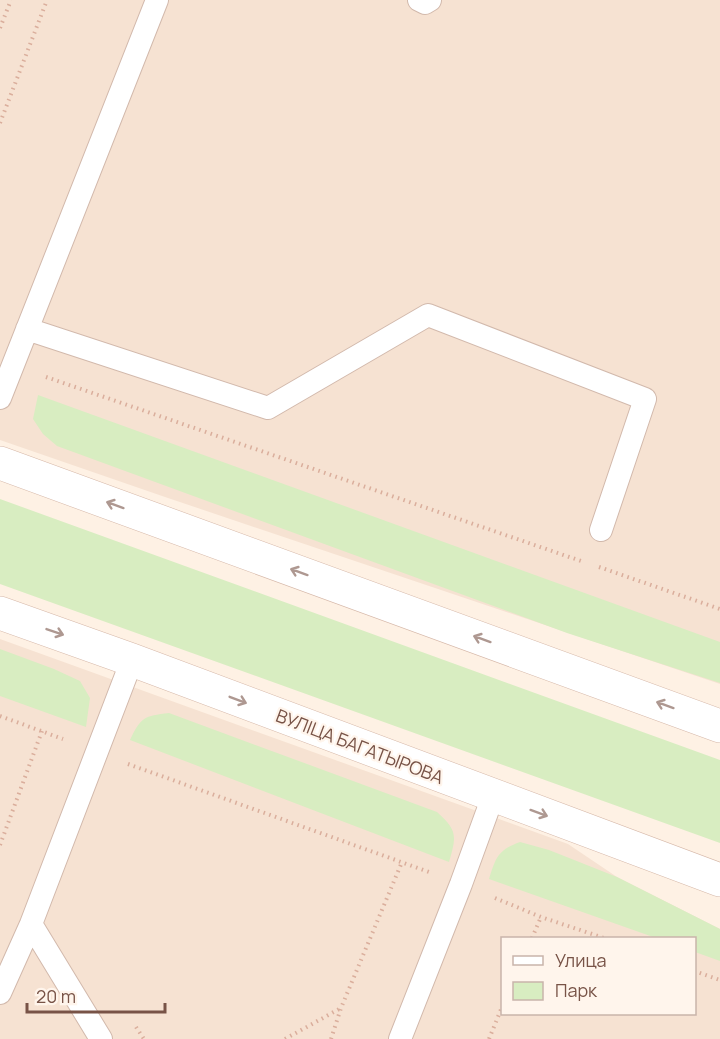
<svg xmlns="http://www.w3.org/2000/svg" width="720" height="1039" font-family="Manrope,sans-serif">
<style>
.residential{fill:#f6e2d2;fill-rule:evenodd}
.green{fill:#d8edc1}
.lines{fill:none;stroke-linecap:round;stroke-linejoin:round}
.lane-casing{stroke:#d2b9ac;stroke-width:24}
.secondary-casing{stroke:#d6b8a9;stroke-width:34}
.path{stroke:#daae9c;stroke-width:4;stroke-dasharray:1.5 4.5;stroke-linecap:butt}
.lane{stroke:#fff;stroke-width:22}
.secondary{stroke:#fff;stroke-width:33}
.oneway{stroke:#ae9891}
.labels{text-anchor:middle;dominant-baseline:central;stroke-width:4.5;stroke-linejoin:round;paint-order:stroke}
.street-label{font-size:18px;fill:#785347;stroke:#fff5ec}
</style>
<rect width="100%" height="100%" fill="#fef1e4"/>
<path class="residential" d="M 0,0 L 720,0 L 720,684 L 165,497 L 0,440 Z
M 0,639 L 568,844 L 617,877 L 720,929 L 720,1039 L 0,1039 ZM 502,938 L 694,938 L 694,1014 L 502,1014 Z"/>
<path class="green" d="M 38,395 L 720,642 L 720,683 L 567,633 L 57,446 L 43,434 L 33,419 Z
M 0,499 L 720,760 L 720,843 L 0,584 Z
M 0,649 L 54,669 L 80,681 L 90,698 L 86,727 L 0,696 Z
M 169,713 L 437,812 C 457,830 457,835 449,862 L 130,740 C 141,717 144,716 169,713 Z
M 520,842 L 549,850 L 617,877 L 720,929 L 720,961 L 695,952 L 694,938 L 656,938 L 489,879 C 496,857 498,850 520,842 Z"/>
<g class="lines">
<g class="lane-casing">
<path id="lane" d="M 419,0 L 425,3 L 430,0
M 27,329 L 268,408 L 428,315 L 645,399 L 601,530
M 0,398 L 157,0
M 31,924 L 101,1039
M 0,993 L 31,924 L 132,660
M 400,1039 L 461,884 L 493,796"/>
</g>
<g class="secondary-casing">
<path id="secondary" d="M 0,463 L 720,726
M 0,613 L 132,660 L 720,880"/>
</g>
<path class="path" d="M 0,28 L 11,0
M 0,123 L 47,0
M 46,377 L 581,561
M 599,567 L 720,609
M 0,716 L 63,739
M 128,764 L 429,872
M 0,845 L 42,731
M 495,898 L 541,917 L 604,938
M 532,938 L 541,917
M 694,971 L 720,980
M 136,1027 L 144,1039
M 285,1039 L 341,1008
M 331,1039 L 341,1008 L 402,862
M 489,1039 L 502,1007"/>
<use href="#lane" class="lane"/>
<use href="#secondary" class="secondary"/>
</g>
<defs><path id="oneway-shaft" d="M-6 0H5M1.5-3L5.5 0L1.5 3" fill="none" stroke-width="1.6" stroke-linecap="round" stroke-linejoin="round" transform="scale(1.5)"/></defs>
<g class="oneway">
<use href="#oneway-shaft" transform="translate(115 505) rotate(-160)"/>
<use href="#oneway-shaft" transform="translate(299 572) rotate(-160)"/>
<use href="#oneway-shaft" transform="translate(55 632) rotate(19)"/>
<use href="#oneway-shaft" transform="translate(482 639) rotate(-160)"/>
<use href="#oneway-shaft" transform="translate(238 700) rotate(21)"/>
<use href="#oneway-shaft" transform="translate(665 705) rotate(-160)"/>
<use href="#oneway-shaft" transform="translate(539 813) rotate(20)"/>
</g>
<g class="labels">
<g class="street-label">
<text transform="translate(360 746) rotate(21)">ВУЛІЦА БАГАТЫРОВА</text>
</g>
</g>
<rect x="501" y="937" width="195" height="78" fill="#fff5ec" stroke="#c9b4aa" stroke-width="1.5"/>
<rect x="513" y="956" width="30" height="9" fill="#ffffff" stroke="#c9b4aa" stroke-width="1.5"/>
<text x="555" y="967" font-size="18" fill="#785347">Улица</text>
<rect x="513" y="982" width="30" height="18" fill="#d8edc1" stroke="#c9b4aa" stroke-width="1.5"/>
<text x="555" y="997" font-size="18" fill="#785347">Парк</text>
<path d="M27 1003v9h138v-9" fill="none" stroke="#785347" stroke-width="3"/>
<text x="36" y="1003" font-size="18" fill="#785347" stroke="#fff5ec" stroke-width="4.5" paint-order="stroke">20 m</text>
</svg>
